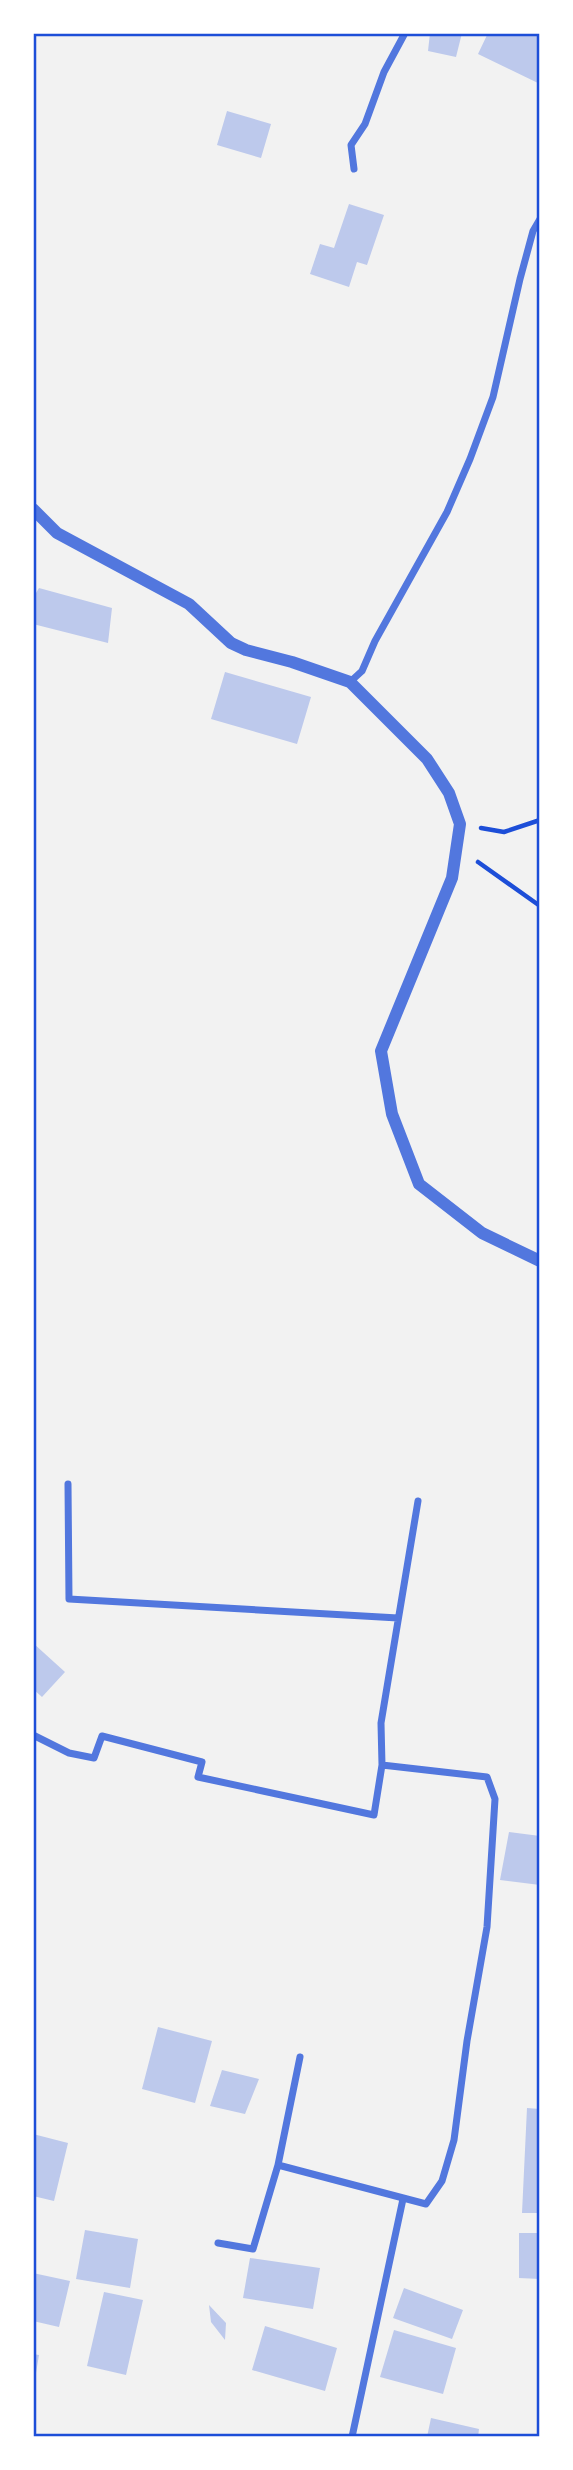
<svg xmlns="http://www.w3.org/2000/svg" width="573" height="2470" font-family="'Nunito Sans',sans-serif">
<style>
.building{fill:#bdc9ec}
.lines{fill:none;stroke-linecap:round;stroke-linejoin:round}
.path{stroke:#1d4ed8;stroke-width:4.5}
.minor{stroke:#5277de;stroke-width:7}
.tertiary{stroke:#5277de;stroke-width:12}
.neatline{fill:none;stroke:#1d4ed8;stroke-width:2.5}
</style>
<rect width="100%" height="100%" fill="#f2f2f2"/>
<path class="building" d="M 430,33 L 462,33 L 456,57 L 428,51 Z
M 488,33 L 535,33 L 540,35 L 540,84 L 478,54 Z
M 227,111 L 271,124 L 261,158 L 217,145 Z
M 349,204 L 384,215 L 367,265 L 357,262 L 349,287 L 310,274 L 320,244 L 334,248 Z
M 39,588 L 112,608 L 108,643 L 33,624 L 33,598 Z
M 225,672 L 311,697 L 297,744 L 211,719 Z
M 33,1643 L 65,1672 L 42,1697 L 33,1689 Z
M 509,1832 L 540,1836 L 540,1885 L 500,1880 Z
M 158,2027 L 212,2041 L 195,2103 L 142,2089 Z
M 222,2070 L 259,2079 L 245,2114 L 210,2106 Z
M 527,2108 L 540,2109 L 540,2213 L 522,2213 Z
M 33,2134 L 68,2143 L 54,2201 L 33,2196 Z
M 85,2230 L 138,2239 L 130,2288 L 76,2279 Z
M 519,2233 L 540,2233 L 540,2279 L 519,2278 Z
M 250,2258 L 320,2268 L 313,2309 L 243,2298 Z
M 33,2273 L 70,2281 L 59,2327 L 33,2321 Z
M 404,2288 L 463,2310 L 452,2339 L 393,2318 Z
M 104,2292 L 143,2300 L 126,2375 L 87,2366 Z
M 209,2305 L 226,2323 L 225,2340 L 211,2322 Z
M 265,2326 L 337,2348 L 325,2391 L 252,2370 Z
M 394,2330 L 456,2348 L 443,2394 L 380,2377 Z
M 33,2354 L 39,2355 L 35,2379 L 33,2379 Z
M 431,2418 L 479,2429 L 478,2437 L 427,2437 Z"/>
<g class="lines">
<path class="path" d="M 481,828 L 504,832 L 540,820
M 478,862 L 540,906"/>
<path class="minor" d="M 354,169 L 351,145 L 365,124 L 384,72 L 405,33
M 350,682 L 362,671 L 375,641 L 447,512 L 470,459 L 493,397 L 520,279 L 533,231 L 540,219
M 68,1484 L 69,1599 L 398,1618
M 33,1735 L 69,1753 L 94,1758 L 102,1736 L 202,1762 L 198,1777 L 374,1815 L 382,1765 L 487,1777 L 495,1799 L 487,1927 L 467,2041 L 454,2140 L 442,2181 L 426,2204 L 278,2165
M 382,1765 L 381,1723 L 418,1501
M 218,2243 L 253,2249 L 278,2165 L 300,2057
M 352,2437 L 403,2199"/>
<path class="tertiary" d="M 33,509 L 57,533 L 189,604 L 231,643 L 246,650 L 292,662 L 350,682 L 427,759 L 449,793 L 460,824 L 452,878 L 381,1051 L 392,1114 L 419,1184 L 482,1233 L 540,1261"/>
</g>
<rect width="573" height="2470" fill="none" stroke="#ffffff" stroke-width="70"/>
<rect x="35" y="35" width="503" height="2400" class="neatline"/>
</svg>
